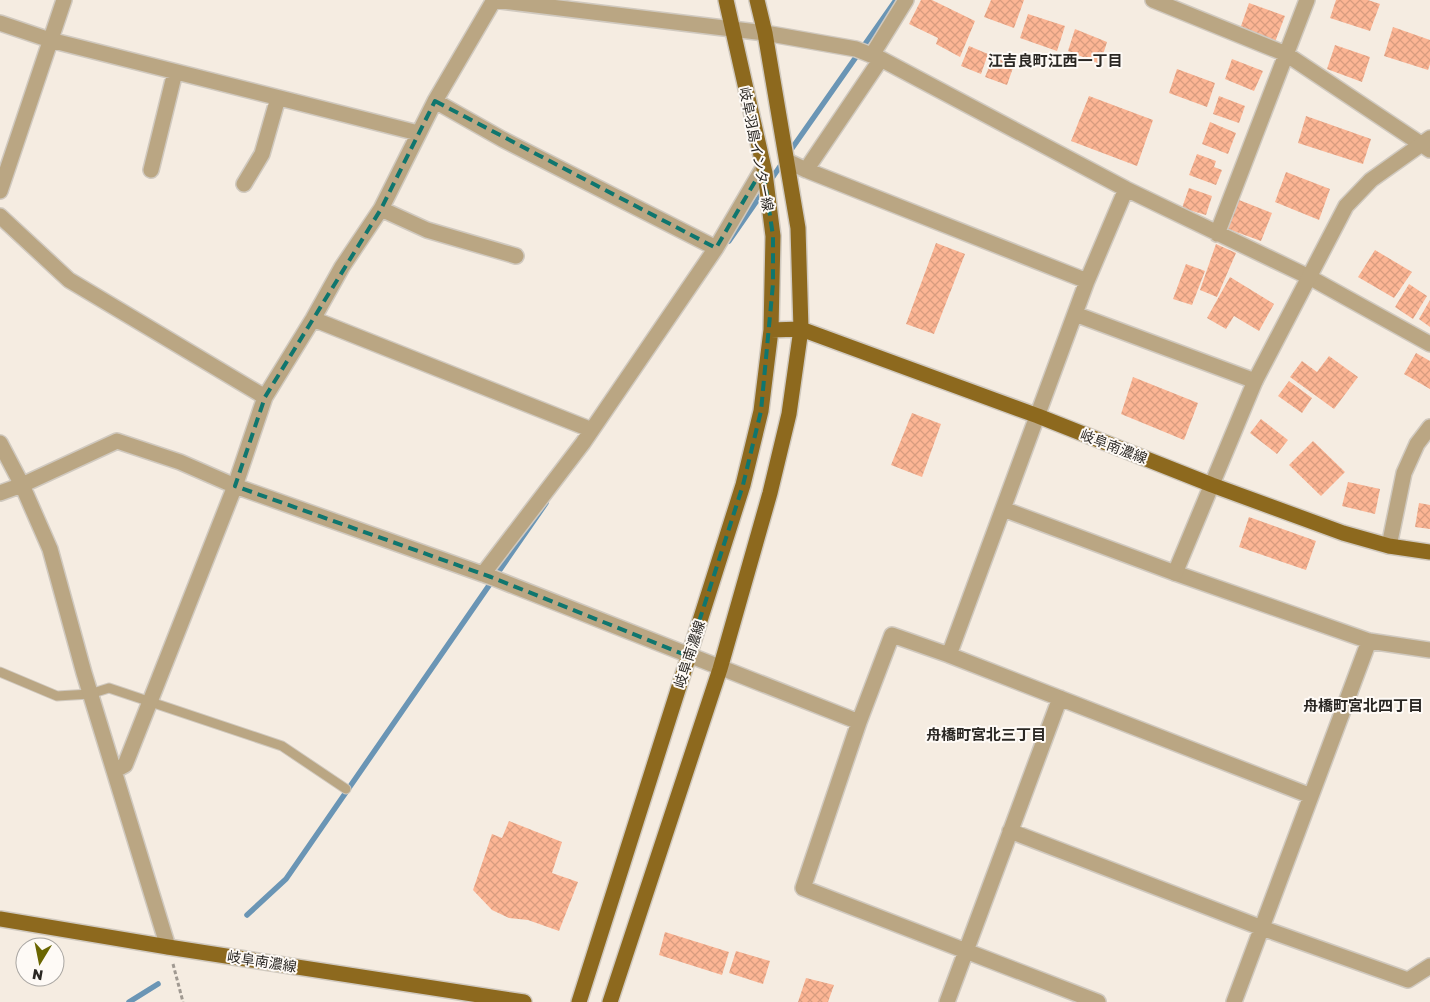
<svg xmlns="http://www.w3.org/2000/svg" width="1430" height="1002" font-family="'Golos Text','Noto Sans JP',sans-serif">
<style>
.lines{fill:none;stroke-linecap:round;stroke-linejoin:round}
.stream{stroke:#6a95b5;stroke-width:5.5}
.building{fill:url(#building-cross-hatch)}
.service-casing{stroke:#d0c9bf;stroke-width:11}
.minor-casing{stroke:#d0c9bf;stroke-width:18}
.tertiary-casing{stroke:#d0c9bf;stroke-width:18}
.primary-casing{stroke:#d0c9bf;stroke-width:18}
.path{stroke:#a09991;stroke-width:3;stroke-dasharray:4 2.5;stroke-linecap:butt}
.service{stroke:#baa683;stroke-width:9}
.minor{stroke:#baa683;stroke-width:15}
.tertiary{stroke:#baa683;stroke-width:15}
.primary{stroke:#8d691e;stroke-width:15}
.marked{fill:none;stroke:#0f766e;stroke-width:4;stroke-dasharray:10 6;stroke-linejoin:round}
.labels{text-anchor:middle;dominant-baseline:central;stroke-width:4;stroke-linejoin:round;paint-order:stroke}
.street-label{font-size:14px;fill:#2a2723;stroke:#fefaf6}
.neighbourhood-label{font-size:15px;font-weight:bold;fill:#2a2723;stroke:#fefaf6}
</style>
<defs>
<pattern id="building-cross-hatch" width="8" height="8" patternUnits="userSpaceOnUse" patternTransform="scale(1.25)"><rect width="8" height="8" fill="#fcb594"/><path d="M0 0l8 8M0 8l8-8" fill="none" stroke="#d89c7f"/></pattern>
</defs>
<rect width="100%" height="100%" fill="#f5ece1"/>
<g class="lines">
<path class="stream" d="M 788,154 L 896,0
M 770,181 L 783,162
M 729,241 L 765,189
M 247,915 L 286,879 L 546,503
M 129,1002 L 158,984"/>
</g>
<path class="building" d="M 921,0 L 932,0 L 975,21 L 960,57 L 936,44 L 938,38 L 909,24 Z
M 991,0 L 1024,0 L 1014,28 L 984,17 Z
M 1336,0 L 1368,0 L 1380,4 L 1370,31 L 1330,18 Z
M 1249,3 L 1285,16 L 1275,42 L 1240,29 Z
M 1028,14 L 1065,26 L 1057,51 L 1020,38 Z
M 1393,27 L 1430,40 L 1430,64 L 1428,70 L 1384,56 Z
M 1075,29 L 1107,42 L 1100,64 L 1068,51 Z
M 1335,45 L 1370,57 L 1362,82 L 1327,69 Z
M 969,46 L 988,54 L 981,74 L 961,66 Z
M 993,57 L 1014,65 L 1007,85 L 985,77 Z
M 1232,59 L 1263,71 L 1254,91 L 1225,79 Z
M 1177,69 L 1215,83 L 1207,107 L 1169,93 Z
M 1089,96 L 1153,120 L 1137,166 L 1071,141 Z
M 1219,96 L 1245,106 L 1239,123 L 1213,114 Z
M 1306,116 L 1371,139 L 1363,164 L 1298,143 Z
M 1210,122 L 1236,133 L 1228,154 L 1202,144 Z
M 1197,154 L 1216,161 L 1214,167 L 1222,170 L 1216,185 L 1189,175 Z
M 1286,172 L 1330,189 L 1319,220 L 1275,202 Z
M 1189,188 L 1212,196 L 1206,215 L 1182,208 Z
M 1239,200 L 1272,213 L 1261,241 L 1228,229 Z
M 936,243 L 965,254 L 934,334 L 906,324 Z
M 1216,244 L 1236,253 L 1217,297 L 1200,290 Z
M 1375,250 L 1412,272 L 1394,298 L 1358,277 Z
M 1186,264 L 1205,271 L 1192,305 L 1173,299 Z
M 1230,277 L 1274,304 L 1259,331 L 1234,316 L 1226,329 L 1207,318 Z
M 1409,284 L 1427,296 L 1413,319 L 1395,307 Z
M 1430,300 L 1430,327 L 1419,319 Z
M 1416,353 L 1430,361 L 1430,389 L 1404,374 Z
M 1329,356 L 1358,377 L 1334,409 L 1290,377 L 1302,361 L 1317,372 Z
M 1133,377 L 1198,403 L 1184,440 L 1121,414 Z
M 1289,381 L 1312,398 L 1302,413 L 1278,396 Z
M 912,413 L 941,424 L 922,477 L 891,465 Z
M 1261,419 L 1288,440 L 1277,454 L 1250,433 Z
M 1313,441 L 1345,472 L 1321,496 L 1289,465 Z
M 1348,482 L 1380,489 L 1375,514 L 1342,506 Z
M 1419,503 L 1430,505 L 1430,529 L 1415,527 Z
M 1249,517 L 1316,541 L 1306,570 L 1239,547 Z
M 509,821 L 562,842 L 552,873 L 578,882 L 559,931 L 528,920 L 509,918 L 492,910 L 473,890 L 492,834 L 502,838 Z
M 665,932 L 729,952 L 722,975 L 659,955 Z
M 736,951 L 770,961 L 763,984 L 729,973 Z
M 806,978 L 834,985 L 828,1002 L 798,1002 Z"/>
<g class="lines">
<g class="service-casing">
<path id="service" d="M 0,672 L 57,696 L 90,694 L 109,688 L 282,746 L 346,789"/>
</g>
<g class="minor-casing">
<path id="minor" d="M 493,0 L 765,33 L 856,49 L 881,59 L 1126,189 L 1309,277 L 1430,344
M 1153,0 L 1286,54 L 1430,150
M 0,23 L 50,40 L 418,133
M 872,55 L 906,0
M 435,101 L 502,139 L 716,248
M 787,161 L 806,170 L 1087,281
M 151,170 L 175,72
M 806,170 L 881,59
M 244,184 L 262,154 L 278,98
M 0,191 L 64,0
M 381,209 L 427,230 L 516,256
M 0,216 L 69,280 L 265,397
M 1217,234 L 1307,0
M 1075,314 L 1255,381
M 313,319 L 592,430
M 0,443 L 22,485 L 50,549 L 84,673 L 168,947
M 0,493 L 22,485 L 117,441 L 180,462 L 235,486 L 491,577 L 859,722
M 1003,509 L 1175,573 L 1369,641 L 1430,650
M 1389,546 L 1404,473 L 1417,444 L 1430,427
M 483,574 L 583,443 L 716,248 L 763,168
M 949,655 L 1087,281 L 1126,189
M 114,771 L 125,765 L 235,486 L 265,397 L 313,319 L 342,267 L 381,209 L 435,101 L 494,0
M 1010,831 L 1262,928 L 1408,980 L 1430,966
M 947,1002 L 1060,698
M 1098,1002 L 803,888 L 859,722 L 892,635 L 949,655 L 1311,796
M 1234,1002 L 1369,641"/>
</g>
<g class="tertiary-casing">
<path id="tertiary" d="M 1175,573 L 1255,381 L 1346,206 L 1371,180 L 1430,138"/>
</g>
<g class="primary-casing">
<path id="primary" d="M 771,330 L 801,329 L 1038,416 L 1212,485 L 1343,533 L 1389,546 L 1430,552
M 0,919 L 168,947 L 524,1002
M 579,1002 L 743,485 L 761,411 L 771,330 L 773,236 L 765,173 L 726,0
M 610,1002 L 720,669 L 770,493 L 789,414 L 801,329 L 798,228 L 765,33 L 757,0"/>
</g>
<path class="path" d="M 173,964 L 183,1002"/>
<use href="#service" class="service"/>
<use href="#minor" class="minor"/>
<use href="#tertiary" class="tertiary"/>
<use href="#primary" class="primary"/>
</g>
<path class="marked" d="M 435,101 L 716,248 L 763,168 L 773,236 L 773,284 L 761,411 L 743,485 L 688,656 L 491,577 L 235,486 L 265,397 L 381,209 Z"/>
<g class="labels">
<g class="street-label">
<text transform="translate(757 149) rotate(79)">岐阜羽島インター線</text>
<text transform="translate(1114 446) rotate(21)">岐阜南濃線</text>
<text transform="translate(689 654) rotate(-72)">岐阜南濃線</text>
<text transform="translate(262 961) rotate(9)">岐阜南濃線</text>
</g>
<g class="neighbourhood-label">
<text x="1055" y="60">江吉良町江西一丁目</text>
<text x="1363" y="705">舟橋町宮北四丁目</text>
<text x="986" y="734">舟橋町宮北三丁目</text>
</g>
</g>
<g transform="translate(40 962) rotate(190)"><circle r="24" fill="#fefaf6" stroke="#a9a6a2"/>
<path d="M0-4L9 19L0 12L-9 19Z" fill="#6b6600"/>
<text y="-8" font-size="14" font-weight="bold" text-anchor="middle" fill="#2a2723">N</text>
</g>
</svg>
